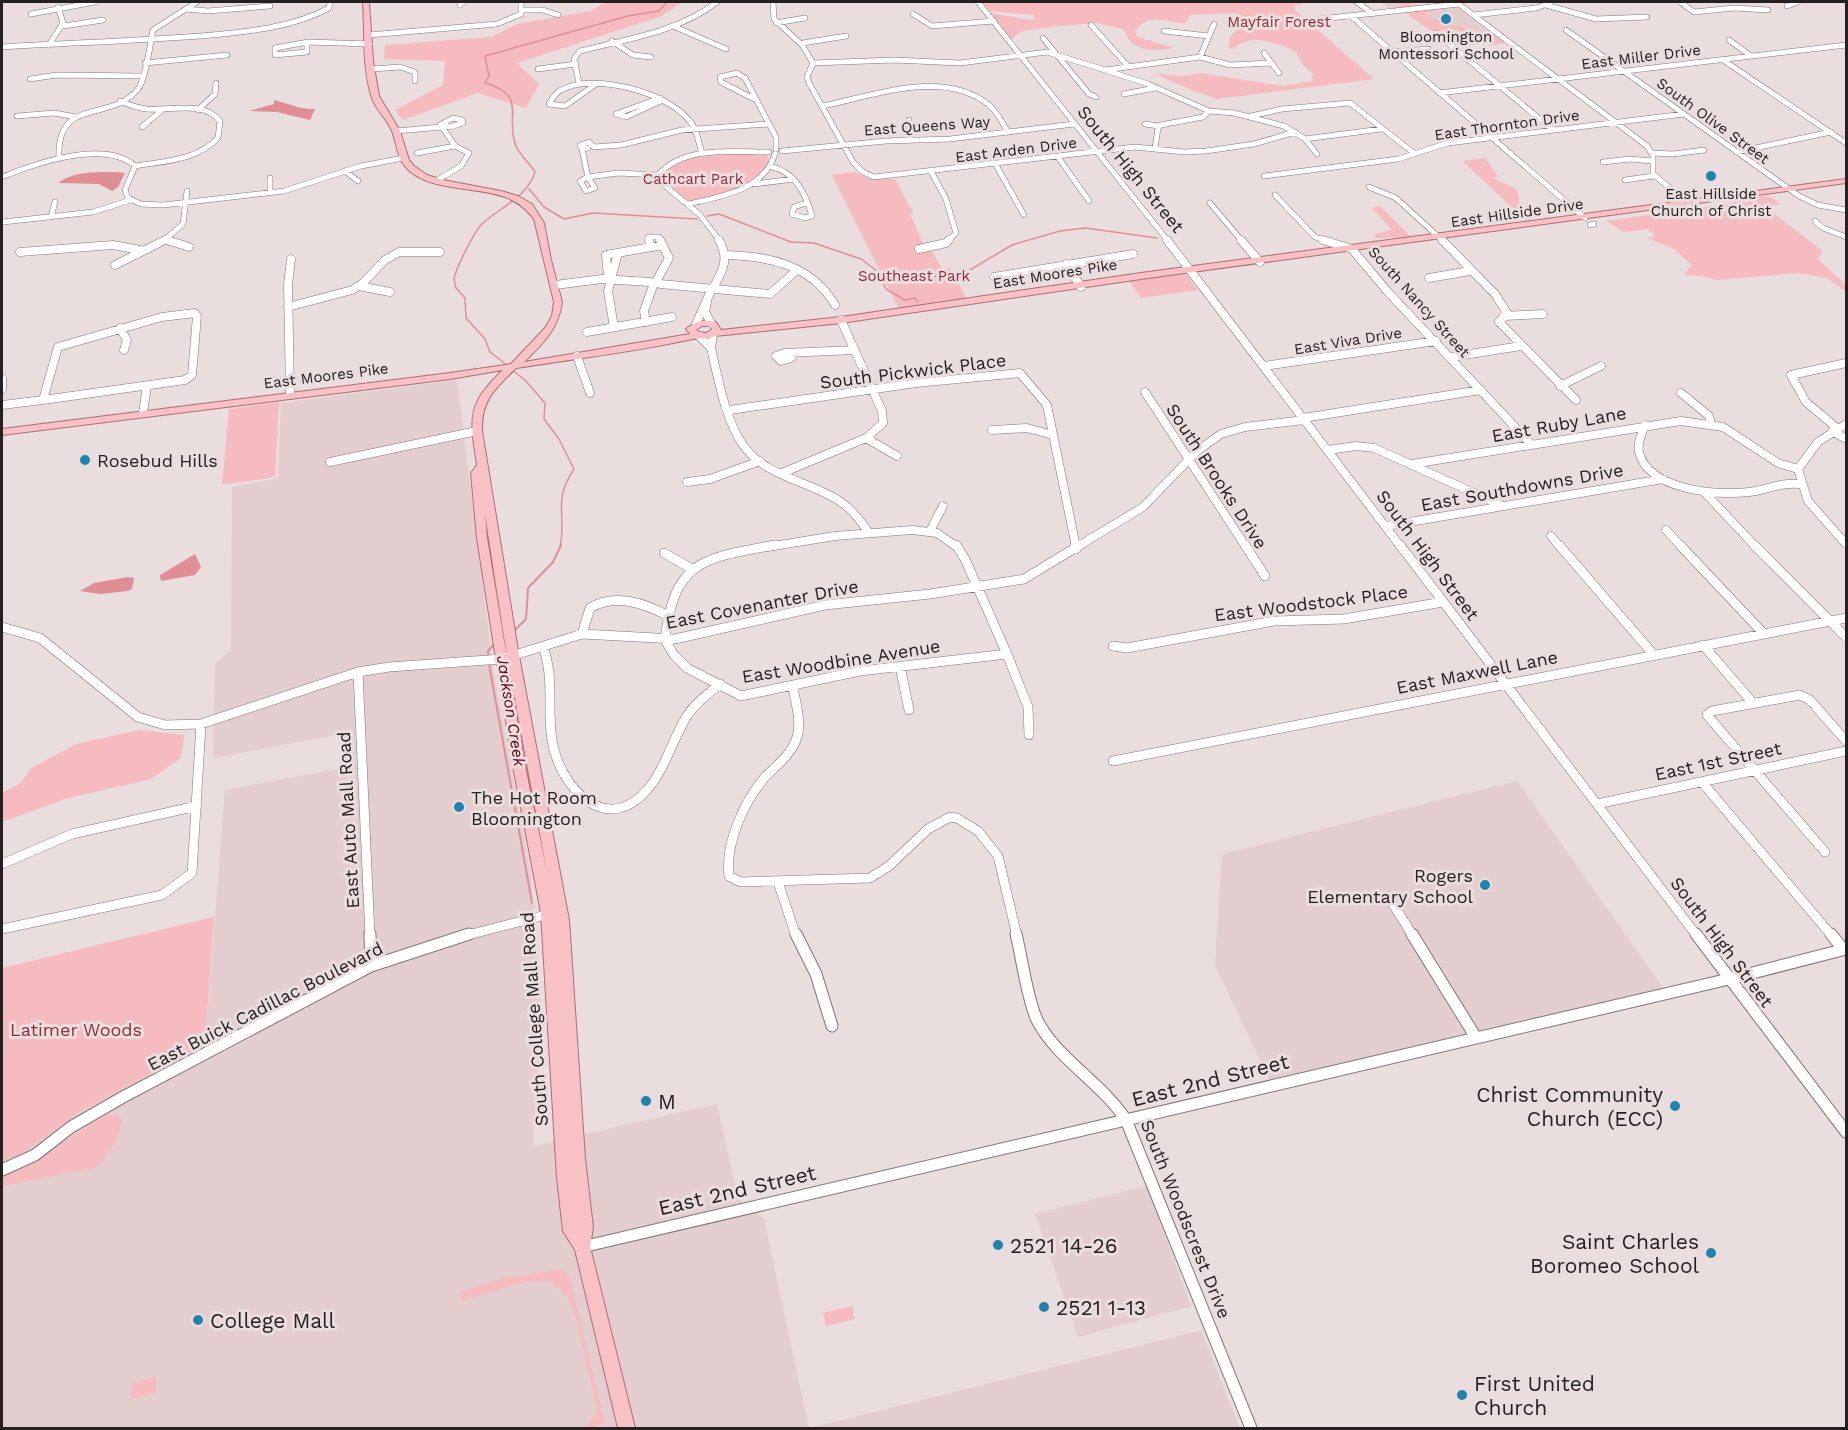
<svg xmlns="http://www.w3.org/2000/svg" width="1848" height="1430" font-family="'Work Sans',sans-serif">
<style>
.built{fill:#e3cdce}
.green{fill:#f5bbbf}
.water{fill:#df8e95}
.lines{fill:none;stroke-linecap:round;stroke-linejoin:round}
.stream-far1{stroke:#df8e95;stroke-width:1.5}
.stream{stroke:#df8e95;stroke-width:2}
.minor-far3-casing{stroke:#827677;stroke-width:6}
.minor-far2-casing{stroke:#827677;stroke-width:9}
.minor-far1-casing{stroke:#827677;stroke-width:10}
.minor-casing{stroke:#827677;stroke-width:13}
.major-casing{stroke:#ac6e73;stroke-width:2}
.minor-far3{stroke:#fff;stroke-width:5}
.minor-far2{stroke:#fff;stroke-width:8}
.minor-far1{stroke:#fff;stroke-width:9}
.minor{stroke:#fff;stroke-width:11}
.major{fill:#f8c1c5;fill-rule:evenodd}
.poi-dot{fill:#1f83ae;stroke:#eadddd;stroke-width:2}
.labels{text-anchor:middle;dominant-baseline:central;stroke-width:6;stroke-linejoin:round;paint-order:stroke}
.far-park-label{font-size:15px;fill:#8d2e3e;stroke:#eadddd}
.far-poi-label{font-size:15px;fill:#252121;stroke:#eadddd}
.far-street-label{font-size:15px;fill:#252121;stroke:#eadddd}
.far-water-label{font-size:16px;font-style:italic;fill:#64001e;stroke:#eadddd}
.street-label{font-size:18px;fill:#252121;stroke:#eadddd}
.poi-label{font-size:18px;fill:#252121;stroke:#eadddd;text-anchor:start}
.park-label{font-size:18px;fill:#8d2e3e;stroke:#eadddd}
.near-street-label{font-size:21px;fill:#252121;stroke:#eadddd}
.near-poi-label{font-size:21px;fill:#252121;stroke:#eadddd;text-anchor:start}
</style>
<rect width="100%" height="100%" fill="#eadddd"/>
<path class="built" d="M 1381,2 L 1400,2 L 1413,10 L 1455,6 L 1489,32 L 1462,35 L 1452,28 L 1435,30 L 1405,8 L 1390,9 Z
M 457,380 L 493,667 L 531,876 L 536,929 L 541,1000 L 533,1146 L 717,1104 L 738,1198 L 764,1219 L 809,1428 L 1201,1330 L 1240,1428 L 2,1428 L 2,1162 L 23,1154 L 77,1113 L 205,1045 L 225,790 L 348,767 L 346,733 L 213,758 L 215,664 L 231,650 L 232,487 L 278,478 L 281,403 Z
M 1517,781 L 1666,992 L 1272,1086 L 1215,965 L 1222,854 Z
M 1147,1186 L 1191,1306 L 1078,1337 L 1035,1214 Z"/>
<path class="green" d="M 605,2 L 682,2 L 662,16 L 517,63 L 539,84 L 526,108 L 478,93 L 403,120 L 395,110 L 443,85 L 445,61 L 384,59 L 385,45 L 491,37 L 517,24 L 591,11 Z
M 982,2 L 1298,2 L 1303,4 L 1295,5 L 1295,10 L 1374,79 L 1217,99 L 1186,88 L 1156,74 L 1186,76 L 1200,73 L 1284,86 L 1312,81 L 1313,74 L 1301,63 L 1296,52 C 1276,42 1250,32 1232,50 L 1229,47 L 1230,37 L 1244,22 L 1236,13 L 1190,15 L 1186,23 C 1167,24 1148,10 1135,32 L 1137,37 L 1174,48 C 1162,51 1141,52 1131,42 C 1128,39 1126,33 1123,29 L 1098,23 L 1060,26 L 1022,31 L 1010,40 L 991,13 L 1031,20 L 1035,18 L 1033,15 L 989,11 Z
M 1397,2 C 1412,2 1421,6 1435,11 L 1425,13 C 1449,32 1483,24 1507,42 L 1490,46 L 1472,39 L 1470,34 L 1452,29 L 1433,32 L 1411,17 Z
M 763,154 L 768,156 L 769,164 C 749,189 718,194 689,202 L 662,182 L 661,172 C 683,148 734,155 763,154 Z
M 1485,158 L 1498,176 L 1494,178 C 1509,189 1523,182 1518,208 L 1532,222 L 1528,222 L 1462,161 Z
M 855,172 L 869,179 L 895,179 L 913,213 L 910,214 L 923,243 L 928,244 L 942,269 L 950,268 L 968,301 L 899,309 L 832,175 Z
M 1759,196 L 1771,197 L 1780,204 L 1765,207 L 1823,251 L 1818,259 L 1846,285 L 1846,292 L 1827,278 L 1799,273 L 1715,280 C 1705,275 1695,277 1684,274 L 1692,265 L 1674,249 L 1647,238 L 1655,236 L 1648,229 L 1624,232 L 1606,221 L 1727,204 Z
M 1380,206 L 1411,237 L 1375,238 L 1375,234 L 1392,230 L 1372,208 Z
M 1181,274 L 1187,275 L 1198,290 L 1141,298 L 1129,281 Z
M 279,402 L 275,477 L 222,485 L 229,409 Z
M 139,730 L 184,735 L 181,758 L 151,779 L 65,799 L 2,822 L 2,793 L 22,782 L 30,769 L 76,744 Z
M 214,917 L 205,1045 L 77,1113 L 23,1154 L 2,1162 L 2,968 Z
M 106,1115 L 118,1115 L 122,1121 C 118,1138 110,1158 94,1168 L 2,1186 L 2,1174 L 35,1160 Z
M 555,1270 L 564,1270 L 570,1278 L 605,1423 L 590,1428 L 580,1428 L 590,1424 L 597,1410 L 576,1317 L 568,1298 L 551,1281 L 526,1281 L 461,1301 L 462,1291 L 503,1278 Z
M 852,1306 L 855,1319 L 826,1326 L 823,1313 Z
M 156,1376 L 156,1392 L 131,1400 L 131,1384 Z"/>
<path class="water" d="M 274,100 C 287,103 300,110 315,109 L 310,120 L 277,112 L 249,111 L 274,104 Z
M 117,172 L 125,173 L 118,187 L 112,191 L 99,184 L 59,183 C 71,171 101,172 117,172 Z
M 195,554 L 201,567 L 195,575 L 161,581 L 160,575 Z
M 128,577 L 134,578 L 132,589 L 128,591 L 100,594 L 80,591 L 94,583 Z"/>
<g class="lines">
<path class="stream-far1" d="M 529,189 L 544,207 L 564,219 L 593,213 L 697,219
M 707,216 L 719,214 L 791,242 L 814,243 L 861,259 L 877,271 L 886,289 L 905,300 L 915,298 L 917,302
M 879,275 L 901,279 L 963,274 L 1012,245 L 1060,231 L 1085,228 L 1157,238
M 508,366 L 490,352 L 485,339 L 466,318 L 465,298 L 456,288 L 454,279 C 456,268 474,232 482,224 C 501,206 526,199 535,172 C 530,163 520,156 516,146 C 504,117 529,95 485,83 L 489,76 L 485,56 L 628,16 L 659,11 L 667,2
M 512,370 L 525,380 L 545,403 L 544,419 L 559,439 L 574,469 C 552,502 567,513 560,547"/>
<path class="stream" d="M 513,632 L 526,619 L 528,588 L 553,562 L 561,545
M 488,658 L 488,651 L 495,643
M 489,664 L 532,903"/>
<g class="minor-far3-casing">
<path id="minor-far3" d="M 773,2 L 774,19 L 802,45 L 813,63 L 807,77 L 809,83 L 853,162 L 863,172 L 874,177 L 1135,147 L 1184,152 L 1206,151 L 1254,144 L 1295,132
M 978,2 L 1168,241
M 1357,2 L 1373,14
M 1456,2 L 1647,146 L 1653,156 L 1653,174 L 1689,204
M 1680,2 L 1694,12 L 1734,8 L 1768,10
M 460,5 L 463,2
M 1546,5 L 1596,19 L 1647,17
M 1787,6 L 1798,2
M 186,9 L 208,11 L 270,6
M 523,10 L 543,10 L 558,15
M 31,14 L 95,2
M 913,14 L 932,26 L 994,21
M 1474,15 L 1536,8 L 1550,3
M 1351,16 L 1585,218
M 1320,19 L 1459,4
M 776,23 L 805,18
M 1091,25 L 1127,65
M 64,26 L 103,20
M 673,26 L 726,49
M 1566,30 L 1799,196 L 1818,205 L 1846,210
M 1164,31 L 1209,36
M 1436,33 L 1553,130
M 369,35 L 497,24 L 521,14 L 521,2
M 1043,38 L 1089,94 L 1096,97
M 1729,40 L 1751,56
M 612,41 L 633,55 L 651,57
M 307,43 L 307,52 L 275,55 L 275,48 L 308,42 L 370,44
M 803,43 L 846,36
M 49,45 L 63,23 L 58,7
M 2,47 C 68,43 134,41 200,36 C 243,32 290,29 329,8 L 330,2
M 1393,52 L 1428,49
M 1264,53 L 1279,73
M 1200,57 L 1214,24
M 1723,60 L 1846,143
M 145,63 L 227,55
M 813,63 L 894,60 L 960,63 L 1047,52 L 1105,70 L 1200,57 L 1230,65 L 1271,63
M 372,69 L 400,67 L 415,72 L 415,81
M 538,69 L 576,64
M 1105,70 L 1148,84 L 1209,111 L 1234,113 L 1284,126 L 1305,139 L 1317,154
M 30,79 L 57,75 L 142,76
M 579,83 L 574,59 L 580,51 C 627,39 678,32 717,2
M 596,84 L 565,106 L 549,104 C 552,99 555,93 561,90 C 593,72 666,92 689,120 C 697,129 699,143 702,154
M 1439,93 L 1846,45
M 1124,94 L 1155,88
M 660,98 L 616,114 L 626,117 L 663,100
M 754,99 L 721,82 L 720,77 L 737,73 L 745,78 L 776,137 L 776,149
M 120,101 C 129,105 138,108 147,109 C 170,111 204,100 220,121 L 218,138 C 196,161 164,161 135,166
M 822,106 C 873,96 944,68 989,105 C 998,112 1002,123 1008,132
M 198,110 L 215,94 L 216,83
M 17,116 L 54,113 L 76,117
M 1251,116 L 1282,109 L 1350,103 L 1415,154
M 453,118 L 462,120 L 463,123 L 450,127 L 440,125 Z
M 909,120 L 909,140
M 1145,124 L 1159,126
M 142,127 L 162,110
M 396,131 L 442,127 L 455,146 L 469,153 L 461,166 L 436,181
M 1305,139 L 1381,129
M 588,148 L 582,149 L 588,177
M 1155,148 L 1158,128 L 1161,125 L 1203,117 L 1209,111
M 582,149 L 580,145 L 589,142 L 594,147 L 621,145 L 682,130 L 769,124
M 782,151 L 886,141 L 950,139 L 1074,124
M 1736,152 L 1831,132
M 417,153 L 455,146
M 1653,153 L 1673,154 L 1704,150
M 1058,157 L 1089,201
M 59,159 C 56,95 110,124 138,89 C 146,79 150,44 153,30 L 197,2
M 1603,162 L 1630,159 L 1652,161
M 996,165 L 1024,215
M 772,167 C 795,172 806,194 812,216 L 805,218 L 792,214 L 794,207 L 806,203
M 345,171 L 358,181
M 932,173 L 946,199 L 956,233 L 948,241
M 1264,176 L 1398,159 L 1448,143 L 1684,114
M 2,177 C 36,163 105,139 135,166 L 125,190 L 128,198 L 141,204 L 163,205 L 284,191 L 361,166 L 403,158
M 588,177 L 595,188 L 586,191 L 580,181 Z
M 588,177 L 618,173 L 658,175
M 270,178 L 270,192
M 1625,180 L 1654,176
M 755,184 L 794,179
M 1369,187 L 1396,198 L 1443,241
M 1275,195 L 1315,237 L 1327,241
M 1210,203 L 1242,241
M 689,204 C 722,196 763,191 775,154
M 51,217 L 55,202
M 1815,221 L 1823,228 L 1846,237
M 3,222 L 93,212 L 131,200
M 1590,225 L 1594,224
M 165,239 L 171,241
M 163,241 L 183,224 L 187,191
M 649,241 L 648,237 L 659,237 L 661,241
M 720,241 L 700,215 L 663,184 L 658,175 C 684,145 733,152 769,152"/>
</g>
<g class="minor-far2-casing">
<path id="minor-far2" d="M 167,240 L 189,247
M 649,240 L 650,246
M 1167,240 L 1401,547
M 1241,240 L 1260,262
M 1323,240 L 1352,249 L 1387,291 L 1531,444
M 1442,240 L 1495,294 L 1507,313 L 1499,322 L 1576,400
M 919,249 L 946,243 L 949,240
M 20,252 L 113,245 L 140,250
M 726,255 C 769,256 812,265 835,305
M 1066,264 L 1081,287
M 115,265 L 165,240
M 611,277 L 608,276 L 606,255 L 663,245
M 994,277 L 1133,254
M 1429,278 L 1470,271
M 657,280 L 669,258 L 660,240
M 660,284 L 770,294 L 797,270
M 555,285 L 602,279 L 650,282
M 359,286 L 390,292
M 708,297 C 719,276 732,263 719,240
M 288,307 L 352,290 L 363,283 L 385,260 L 399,252 L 440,252
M 195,313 L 197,316 L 192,375 L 185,380 L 43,400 L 58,347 L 162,317 Z
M 1504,316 L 1543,314
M 646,322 L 644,311 L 653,286
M 696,324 L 708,297 L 705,312 L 711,323
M 614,327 L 608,291 L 618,253
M 120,328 L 127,340 L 124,350
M 587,332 L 672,317
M 699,336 L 711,348 L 713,334
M 711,348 C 718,378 725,419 743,445 C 765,477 810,481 841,502 C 853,510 861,521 869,533
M 794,353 L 791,358 L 781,361 L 776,356 L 785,353 L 855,350
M 577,356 L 590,393
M 1451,357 L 1521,346
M 1264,366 L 1436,341
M 2,378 L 2,389
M 1560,386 L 1601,366
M 1145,392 L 1246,547
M 1681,393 L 1709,416 L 1711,424
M 290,394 L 288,285 L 291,259
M 2,405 L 43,400
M 730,410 L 916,383 L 1020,373 L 1047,405 L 1076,547
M 143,413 L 147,386
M 1303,418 L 1481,390
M 1645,425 C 1642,433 1637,443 1639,452 C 1648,490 1717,496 1749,492 C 1766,490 1781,482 1799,484
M 1837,428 L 1806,402 L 1791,375 L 1846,363
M 992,430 L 1027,428 L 1053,435
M 1832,431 L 1846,439
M 866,438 L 897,456
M 1328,450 L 1356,446 L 1374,448 L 1501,505
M 330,462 L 477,431
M 1412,464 L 1681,421 L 1723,427 L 1778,463 L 1798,469 L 1808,501 L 1846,544
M 1798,469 L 1818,442 L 1846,424
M 782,473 L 866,438 L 883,423 L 882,411 L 841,320
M 687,482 L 710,479 L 760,461
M 1704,492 L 1756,547
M 1386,526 L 1663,479
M 1666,530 L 1682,547
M 930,531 L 943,506
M 1551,536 L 1560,547
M 767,547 L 835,536 L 912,530 L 937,533 L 957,547
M 1077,547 L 1143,507 L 1197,451 L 1221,434 L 1245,427 L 1305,420"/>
</g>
<g class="minor-far1-casing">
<path id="minor-far1" d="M 775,545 C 703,558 674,560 665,640 L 674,655 L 687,668 L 741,696 L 860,671 L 1007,654
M 956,545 L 965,559 L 1007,654
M 1075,545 L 1076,549
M 1245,545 L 1265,576
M 1400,545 L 1697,936
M 1559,545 L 1653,654
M 1680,545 L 1764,634
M 1754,545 L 1846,637
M 664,553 L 692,569
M 2,627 L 40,638 L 138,717 L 165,725 L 201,724 L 358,672 L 389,667 L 502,659 L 582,634 L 675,639 L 825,605 L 930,594 L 1024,579 L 1080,545
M 582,634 L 590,608 C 614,593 645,603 668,616
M 1703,645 L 1753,703
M 1113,646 L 1127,648 L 1274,621 L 1344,619 L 1443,602
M 543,647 C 557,684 543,722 557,759 C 571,797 610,831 646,791 C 665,770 672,740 687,716 C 695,703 708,694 720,684
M 1007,654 L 1028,707 L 1029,735
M 900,666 L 909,710
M 358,672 L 370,936
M 793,686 C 795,702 802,721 797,737 C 792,754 777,765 765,777 C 744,802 725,843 729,876 L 740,882 L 870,878 L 889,866 L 928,829 L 950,817 L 957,818 L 978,831 L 998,856 L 1017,936
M 1113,761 L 1846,618
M 1702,782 L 1832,936
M 1597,804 L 1846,751
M 1825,852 L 1707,715 L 1712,711 L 1800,695 L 1810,700 L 1846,741
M 2,864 L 72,834 L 197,806
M 778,882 L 796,936
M 1388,896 L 1413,936
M 2,929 L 162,895 L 192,873 L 201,724
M 464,936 L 553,913"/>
</g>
<g class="minor-casing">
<path id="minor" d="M 370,934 L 371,966
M 796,934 L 816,974 L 832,1026
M 1016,934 C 1022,958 1027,999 1037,1020 C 1056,1058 1102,1083 1126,1120 L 1251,1428
M 1412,934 L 1475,1036
M 1696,934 L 1846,1132
M 1831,934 L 1843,949
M 2,1170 L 35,1155 L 71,1127 L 123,1097 L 371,966 L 469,934
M 582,1247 L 1729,979 L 1846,949"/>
</g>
<g class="major-casing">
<path id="major" d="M 363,2 L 369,2 L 373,61 L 379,96 L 400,131 L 409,160 L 414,166 L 427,175 L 443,180 L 501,191 L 518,196 L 532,204 L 544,223 L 551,260 L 562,302 C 559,328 543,344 524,362 L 690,334 L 686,329 C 696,320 704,320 716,322 L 721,330 L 841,317 L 1148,272 L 1846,179 L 1846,183 L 1148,278 L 841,323 L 715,336 C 707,340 697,337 688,340 C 632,352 574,359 516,368 C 495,389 481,400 482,431 L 519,656 L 569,920 L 585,1159 L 593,1227 L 590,1247 L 635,1428 L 618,1428 L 575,1250 L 563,1231 L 557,1178 L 541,913 L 512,761 L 477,538 L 471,473 L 477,465 C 470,418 466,405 503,370 L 450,379 L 2,435 L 2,429 L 450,373 L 511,364 L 545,328 L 552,316 L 554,302 L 534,219 C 516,195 493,193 465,189 C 443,186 412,182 401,160 C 396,150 396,139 391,129 C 386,118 376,110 372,98 C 362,68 365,33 363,2 ZM 702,326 L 710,326 L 712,330 L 706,333 L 699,332 L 696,330 ZM 485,514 L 507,656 L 547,872 L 524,761 L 487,538 Z"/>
</g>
<use href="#minor-far3" class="minor-far3"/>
<use href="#minor-far2" class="minor-far2"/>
<use href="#minor-far1" class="minor-far1"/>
<use href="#minor" class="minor"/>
<use href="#major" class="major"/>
</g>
<g class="poi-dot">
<circle cx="1446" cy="19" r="6"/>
<circle cx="1711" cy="176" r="6"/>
<circle cx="85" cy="460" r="6"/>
<circle cx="459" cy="807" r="6"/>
<circle cx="1485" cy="885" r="6"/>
<circle cx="646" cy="1101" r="6"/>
<circle cx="1675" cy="1106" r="6"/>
<circle cx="998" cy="1245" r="6"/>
<circle cx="1711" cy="1253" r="6"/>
<circle cx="1044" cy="1307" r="6"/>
<circle cx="198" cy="1320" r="6"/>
<circle cx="1462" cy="1395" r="6"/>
</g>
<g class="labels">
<g class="far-park-label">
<text x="1279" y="22">Mayfair Forest</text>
<text x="693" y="179">Cathcart Park</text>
<text x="914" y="276">Southeast Park</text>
</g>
<g class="far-poi-label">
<text x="1446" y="37">Bloomington<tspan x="1446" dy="17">Montessori School</tspan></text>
<text x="1711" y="194">East Hillside<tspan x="1711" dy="17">Church of Christ</tspan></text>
</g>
<g class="far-street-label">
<text transform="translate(1641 57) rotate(-7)">East Miller Drive</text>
<text transform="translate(1713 121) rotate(36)">South Olive Street</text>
<text transform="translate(1507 125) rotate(-8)">East Thornton Drive</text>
<text transform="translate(927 126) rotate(-4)">East Queens Way</text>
<text transform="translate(1016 150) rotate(-7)">East Arden Drive</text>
<text transform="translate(1517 213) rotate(-8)">East Hillside Drive</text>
<text transform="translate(1055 274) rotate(-9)">East Moores Pike</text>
<text transform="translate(1419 302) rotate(48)">South Nancy Street</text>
<text transform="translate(1348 341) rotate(-9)">East Viva Drive</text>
<text transform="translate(326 376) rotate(-7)">East Moores Pike</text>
</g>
<g class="far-water-label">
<text transform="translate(511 711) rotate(81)">Jackson Creek</text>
</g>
<g class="street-label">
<text transform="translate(1131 169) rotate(51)">South High Street</text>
<text transform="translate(913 371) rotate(-7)">South Pickwick Place</text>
<text transform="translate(1559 424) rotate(-10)">East Ruby Lane</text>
<text transform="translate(1217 476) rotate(57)">South Brooks Drive</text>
<text transform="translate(1522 487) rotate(-10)">East Southdowns Drive</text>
<text transform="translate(1428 555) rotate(53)">South High Street</text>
<text transform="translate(1311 603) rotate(-7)">East Woodstock Place</text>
<text transform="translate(762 604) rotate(-11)">East Covenanter Drive</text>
<text transform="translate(841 661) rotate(-9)">East Woodbine Avenue</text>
<text transform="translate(1477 672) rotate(-11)">East Maxwell Lane</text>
<text transform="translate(1718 761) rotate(-12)">East 1st Street</text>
<text transform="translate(348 820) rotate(-93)">East Auto Mall Road</text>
<text transform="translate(1722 942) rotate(53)">South High Street</text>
<text transform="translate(265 1006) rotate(-27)">East Buick Cadillac Boulevard</text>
<text transform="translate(534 1019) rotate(-94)">South College Mall Road</text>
<text transform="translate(1186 1219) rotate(68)">South Woodscrest Drive</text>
</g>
<g class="poi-label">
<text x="97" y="460">Rosebud Hills</text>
<text x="471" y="797">The Hot Room<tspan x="471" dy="21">Bloomington</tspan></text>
<text x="1473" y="875" text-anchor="end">Rogers<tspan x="1473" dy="21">Elementary School</tspan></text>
</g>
<g class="park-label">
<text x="76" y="1029">Latimer Woods</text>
</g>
<g class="near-street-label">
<text transform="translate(1210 1080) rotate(-14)">East 2nd Street</text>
<text transform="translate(737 1190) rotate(-13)">East 2nd Street</text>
</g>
<g class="near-poi-label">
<text x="1663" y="1094" text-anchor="end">Christ Community<tspan x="1663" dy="24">Church (ECC)</tspan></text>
<text x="658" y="1101">M</text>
<text x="1699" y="1241" text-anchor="end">Saint Charles<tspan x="1699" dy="24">Boromeo School</tspan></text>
<text x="1010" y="1245">2521 14-26</text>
<text x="1056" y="1307">2521 1-13</text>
<text x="210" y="1320">College Mall</text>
<text x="1474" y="1383">First United<tspan x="1474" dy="24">Church</tspan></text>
</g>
</g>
<rect width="1848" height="1430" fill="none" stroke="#252121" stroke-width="6"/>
</svg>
